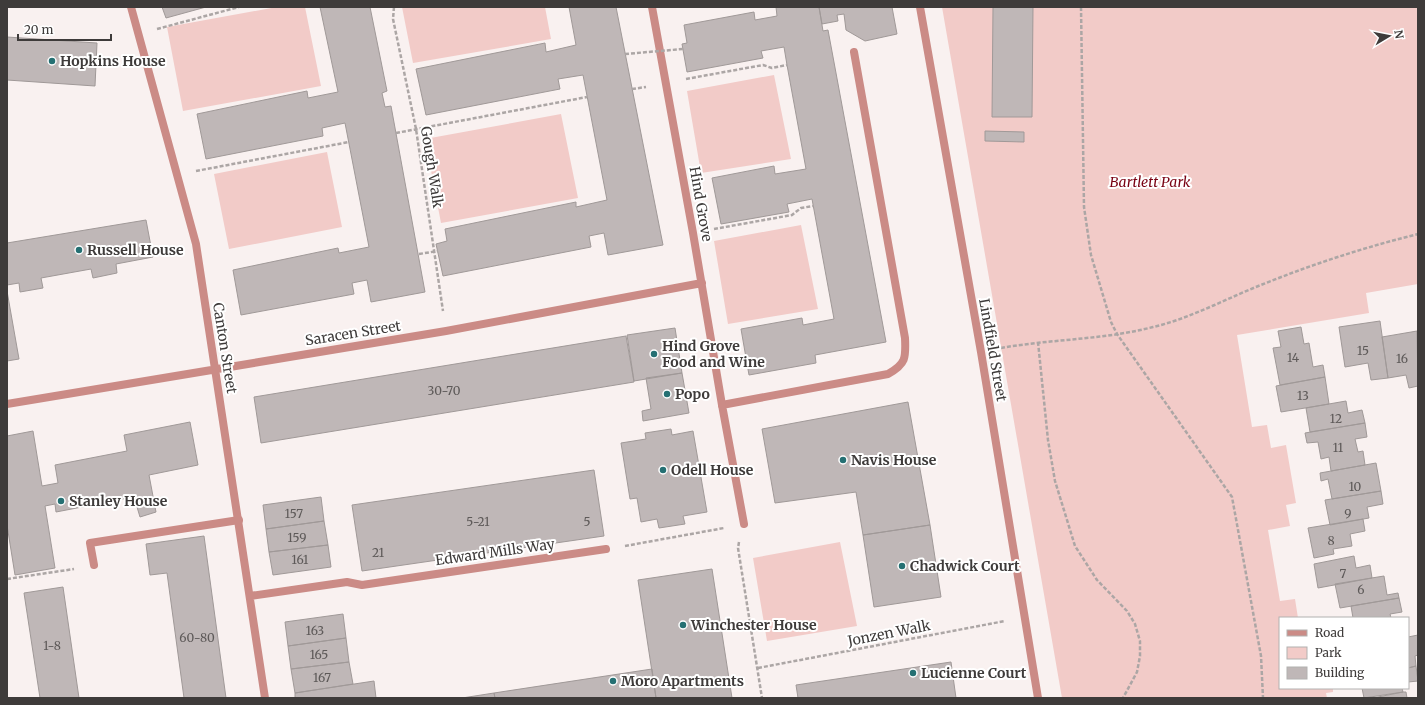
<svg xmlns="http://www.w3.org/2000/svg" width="1425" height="705" font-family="Merriweather,serif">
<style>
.green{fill:#f2cbc8}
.building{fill:#bfb7b7;stroke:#a09998}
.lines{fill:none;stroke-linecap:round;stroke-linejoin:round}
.path{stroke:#aca6a5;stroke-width:2.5;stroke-dasharray:4 2;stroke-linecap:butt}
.lane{stroke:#cb8b86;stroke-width:8}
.street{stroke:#cb8b86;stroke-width:8}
.path-bridge{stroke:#aca6a5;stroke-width:2.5;stroke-dasharray:4 2;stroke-linecap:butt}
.poi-dot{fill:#257073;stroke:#fff;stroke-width:1.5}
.labels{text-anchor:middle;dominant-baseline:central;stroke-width:4;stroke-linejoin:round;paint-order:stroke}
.number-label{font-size:12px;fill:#5e5a59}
.poi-label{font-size:14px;font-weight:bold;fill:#3e3b3a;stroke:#fff;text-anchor:start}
.street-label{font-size:14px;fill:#3e3b3a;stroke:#fff}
.park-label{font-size:14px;font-style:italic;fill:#790213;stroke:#fff}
</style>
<rect width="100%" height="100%" fill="#f9f1f0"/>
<path class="green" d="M 277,7 L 305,7 L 321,86 L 183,111 L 167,27 Z
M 402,7 L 545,7 L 551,39 L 413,63 Z
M 942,7 L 1418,7 L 1418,284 L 1366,293 L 1369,313 L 1237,335 L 1252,427 L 1267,425 L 1271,448 L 1286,445 L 1296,503 L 1286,505 L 1290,526 L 1268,530 L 1280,601 L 1295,599 L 1298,618 L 1280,618 L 1280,688 L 1333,688 L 1333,692 L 1326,693 L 1327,698 L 1062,698 Z
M 774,75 L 791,159 L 701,173 L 687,91 Z
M 561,114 L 578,198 L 441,223 L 425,139 Z
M 327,152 L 342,227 L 229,249 L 214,174 Z
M 801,225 L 818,309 L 728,324 L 714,241 Z
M 840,542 L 857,626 L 767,641 L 753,558 Z"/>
<path class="building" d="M 162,7 L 206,7 L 166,18 Z
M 320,7 L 370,7 L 387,91 L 382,93 L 385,107 L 391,106 L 425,292 L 371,302 L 367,280 L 352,283 L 354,294 L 241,315 L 233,270 L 338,248 L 339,253 L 369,247 L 345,123 L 322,128 L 323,136 L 206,159 L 197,114 L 307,91 L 308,98 L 338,92 Z
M 569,7 L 616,7 L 663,245 L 608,255 L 604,233 L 589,236 L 591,247 L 443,276 L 436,244 L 447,241 L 445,229 L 576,202 L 576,207 L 607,200 L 583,75 L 558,79 L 560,89 L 426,115 L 416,69 L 545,43 L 546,52 L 576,45 Z
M 776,7 L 819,7 L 823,31 L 828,30 L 886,342 L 815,355 L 816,363 L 749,375 L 741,329 L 802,318 L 803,325 L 834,319 L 812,199 L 787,204 L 789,212 L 721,224 L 712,178 L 774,166 L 775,174 L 806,169 L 787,65 L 784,47 L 761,51 L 763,58 L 687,72 L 682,44 L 687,43 L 684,25 L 754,12 L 755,20 L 777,16 Z
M 819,7 L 892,7 L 897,34 L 865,41 L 846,30 L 844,14 L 837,15 L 838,21 L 822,24 Z
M 993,7 L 1033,7 L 1032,117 L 992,117 Z
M 7,37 L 97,43 L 95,86 L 7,80 Z
M 985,131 L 1024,132 L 1024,142 L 985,141 Z
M 146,220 L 153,257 L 116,264 L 117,273 L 93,278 L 91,269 L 41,278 L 43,288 L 20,292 L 19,283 L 7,285 L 7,243 Z
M 7,291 L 19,359 L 7,361 Z
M 1380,321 L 1388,378 L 1371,380 L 1368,363 L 1345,367 L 1339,327 Z
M 1301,327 L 1304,344 L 1309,343 L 1313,367 L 1323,365 L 1325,377 L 1280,385 L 1273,348 L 1281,347 L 1278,331 Z
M 675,328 L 682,373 L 634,381 L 627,335 Z
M 1417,331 L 1418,386 L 1409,388 L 1406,375 L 1388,378 L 1382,337 Z
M 626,336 L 634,382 L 261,443 L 254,397 Z
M 682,373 L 689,413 L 643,421 L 642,411 L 651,409 L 646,378 Z
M 1325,377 L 1329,404 L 1281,412 L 1276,386 Z
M 1346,401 L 1348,413 L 1362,410 L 1365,423 L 1310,432 L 1306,408 Z
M 908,402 L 930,525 L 863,535 L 856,492 L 775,503 L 762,429 Z
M 190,422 L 198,465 L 149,475 L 156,512 L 140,517 L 134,497 L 56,512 L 55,504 L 45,506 L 55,568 L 15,575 L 7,525 L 7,436 L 33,431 L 42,486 L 58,483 L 55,465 L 127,451 L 124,435 Z
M 1365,423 L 1367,437 L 1355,439 L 1358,452 L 1363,451 L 1365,465 L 1331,471 L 1329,457 L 1321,459 L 1318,442 L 1307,443 L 1305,433 Z
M 671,429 L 672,435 L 693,431 L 707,512 L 683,516 L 685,524 L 659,528 L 657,519 L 641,522 L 637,498 L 630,499 L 621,443 L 646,439 L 645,433 Z
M 1376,463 L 1381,491 L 1332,499 L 1328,479 L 1321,481 L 1320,473 Z
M 594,470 L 604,536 L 362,571 L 352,505 Z
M 1381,491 L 1383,504 L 1367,507 L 1369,518 L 1330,525 L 1325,500 Z
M 321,497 L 324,521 L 266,529 L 263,505 Z
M 1363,519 L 1365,531 L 1350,534 L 1352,546 L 1333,549 L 1334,554 L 1314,558 L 1308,528 Z
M 324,521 L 328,545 L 269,552 L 266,529 Z
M 930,525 L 941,597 L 874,607 L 863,535 Z
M 204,536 L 226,698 L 184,698 L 167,573 L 150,575 L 146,544 Z
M 328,545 L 331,567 L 273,575 L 269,552 Z
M 1354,556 L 1356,568 L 1370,565 L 1372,578 L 1318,588 L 1314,564 Z
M 712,569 L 732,698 L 656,698 L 638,580 Z
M 1384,576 L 1387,595 L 1398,593 L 1399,598 L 1340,608 L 1335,584 Z
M 63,587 L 79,698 L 40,698 L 24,593 Z
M 1399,598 L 1402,612 L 1390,614 L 1391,618 L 1353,618 L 1351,606 Z
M 343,614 L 346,638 L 288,646 L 285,622 Z
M 1418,635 L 1418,655 L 1415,656 L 1416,666 L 1408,668 L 1408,637 Z
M 346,638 L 349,662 L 291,669 L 288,646 Z
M 349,662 L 353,684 L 295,693 L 291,669 Z
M 951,662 L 956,698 L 798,698 L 796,685 Z
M 1416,666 L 1418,681 L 1408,682 L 1408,668 Z
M 652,669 L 656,698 L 495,698 L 494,693 Z
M 374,681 L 376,698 L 295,698 L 295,693 Z
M 1362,688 L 1402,688 L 1403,692 L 1364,698 Z
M 1403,692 L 1406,692 L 1407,698 L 1373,698 Z
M 494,693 L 495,698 L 462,698 Z"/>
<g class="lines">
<path class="path" d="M 394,7 L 393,19 L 416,129 L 443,311
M 1081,7 L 1084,207 L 1091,255 L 1111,322 L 1117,334 L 1232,497 L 1261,656 L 1263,698
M 157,29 L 239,7
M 686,79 L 763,65 L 772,68 L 787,65
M 632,89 L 646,87
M 396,133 L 587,97
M 196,171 L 349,142
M 714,229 L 792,215 L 801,208 L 813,206
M 1038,342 L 1048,440 L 1055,481 L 1075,546 L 1097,580 L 1127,611 L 1135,624 L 1140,641 L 1140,656 L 1137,672 L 1123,698
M 1001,348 C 1051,339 1103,340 1153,327 C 1192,318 1229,297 1266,283 C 1316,263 1366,247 1418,234
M 739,542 L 738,548 L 762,698
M 625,546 L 724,528
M 7,579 L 74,569
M 758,668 L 1005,621"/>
<path class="lane" d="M 744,524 L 722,405 L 888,374 C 906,364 906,358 905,338 L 854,52
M 94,565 L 90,543 L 239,520"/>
<path class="street" d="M 131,7 L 196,244 L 265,698
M 652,7 L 693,233 L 722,405
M 920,7 L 981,352 L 1038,698
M 7,404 L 446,331 L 702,283
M 250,596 L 347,582 L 362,585 L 606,549"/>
<path class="path-bridge" d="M 625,54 L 683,49
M 419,254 L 438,251"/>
</g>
<g class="poi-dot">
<circle cx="52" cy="61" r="4"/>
<circle cx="79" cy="250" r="4"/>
<circle cx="654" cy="354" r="4"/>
<circle cx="667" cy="394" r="4"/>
<circle cx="843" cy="460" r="4"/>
<circle cx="663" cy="470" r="4"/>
<circle cx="61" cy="501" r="4"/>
<circle cx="902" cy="566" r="4"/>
<circle cx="683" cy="625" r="4"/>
<circle cx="913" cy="673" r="4"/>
<circle cx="613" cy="681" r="4"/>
</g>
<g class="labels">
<g class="number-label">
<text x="1363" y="350">15</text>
<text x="1293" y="357">14</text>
<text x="1402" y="358">16</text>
<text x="444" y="390">30-70</text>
<text x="1303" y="395">13</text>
<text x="1336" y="418">12</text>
<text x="1338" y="447">11</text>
<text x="1355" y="486">10</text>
<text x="294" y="513">157</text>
<text x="1348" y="513">9</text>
<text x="478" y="521">5-21</text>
<text x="587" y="521">5</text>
<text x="297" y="537">159</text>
<text x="1331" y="540">8</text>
<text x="378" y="552">21</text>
<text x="300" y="559">161</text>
<text x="1343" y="573">7</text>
<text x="1361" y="589">6</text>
<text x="315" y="630">163</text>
<text x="197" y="637">60-80</text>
<text x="52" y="645">1-8</text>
<text x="319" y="654">165</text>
<text x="322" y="677">167</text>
</g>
<g class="poi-label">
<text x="60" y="61">Hopkins House</text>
<text x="87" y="250">Russell House</text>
<text x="662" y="346">Hind Grove<tspan x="662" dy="16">Food and Wine</tspan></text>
<text x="675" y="394">Popo</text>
<text x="851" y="460">Navis House</text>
<text x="671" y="470">Odell House</text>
<text x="69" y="501">Stanley House</text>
<text x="910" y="566">Chadwick Court</text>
<text x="691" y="625">Winchester House</text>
<text x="921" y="673">Lucienne Court</text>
<text x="621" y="681">Moro Apartments</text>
</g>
<g class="street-label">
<text transform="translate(432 167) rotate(81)">Gough Walk</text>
<text transform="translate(701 204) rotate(80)">Hind Grove</text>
<text transform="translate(353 333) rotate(-9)">Saracen Street</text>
<text transform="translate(225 348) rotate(81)">Canton Street</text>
<text transform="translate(993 350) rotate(80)">Lindfield Street</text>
<text transform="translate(495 552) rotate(-8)">Edward Mills Way</text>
<text transform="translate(889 633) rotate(-11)">Jonzen Walk</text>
</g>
<g class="park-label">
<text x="1150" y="182">Bartlett Park</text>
</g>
</g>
<rect width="1425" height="705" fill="none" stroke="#3e3b3a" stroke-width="16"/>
<rect x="1279" y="617" width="130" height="72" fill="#ffffff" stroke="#b2b1b0"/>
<rect x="1287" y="630" width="20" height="6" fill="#cb8b86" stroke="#b2b1b0"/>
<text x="1315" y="637" font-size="12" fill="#3e3b3a">Road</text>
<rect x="1287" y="647" width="20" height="12" fill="#f2cbc8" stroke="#b2b1b0"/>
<text x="1315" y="657" font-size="12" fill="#3e3b3a">Park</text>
<rect x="1287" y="667" width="20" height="12" fill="#bfb7b7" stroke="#b2b1b0"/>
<text x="1315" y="677" font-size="12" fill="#3e3b3a">Building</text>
<g transform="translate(1389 36) rotate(80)" stroke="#ffffff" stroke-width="3" paint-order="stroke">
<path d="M0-3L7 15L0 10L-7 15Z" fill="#3e3b3a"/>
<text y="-6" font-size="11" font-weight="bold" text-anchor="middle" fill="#3e3b3a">N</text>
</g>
<path d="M18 34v6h93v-6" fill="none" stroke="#3e3b3a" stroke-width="2"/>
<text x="24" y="34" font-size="12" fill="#3e3b3a" stroke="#ffffff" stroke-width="3" paint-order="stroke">20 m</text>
</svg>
